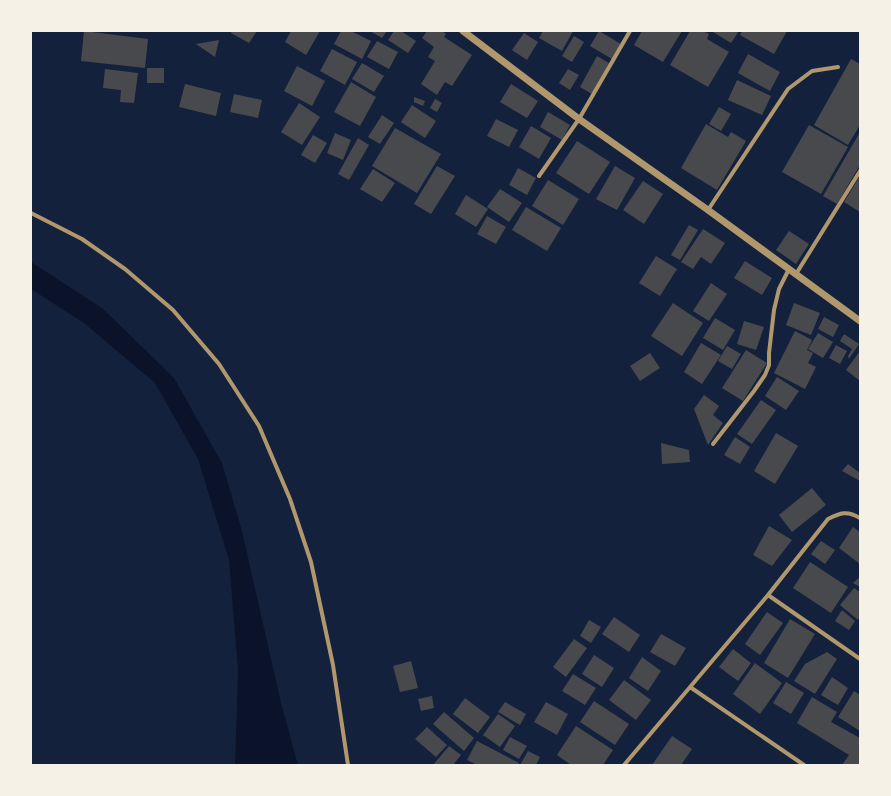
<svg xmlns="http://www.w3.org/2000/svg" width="891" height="796" font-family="'Work Sans',sans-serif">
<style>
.water{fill:#0b132b}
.building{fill:#48494c}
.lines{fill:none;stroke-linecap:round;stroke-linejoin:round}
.minor{stroke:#b1986c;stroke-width:4}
.tertiary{stroke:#b1986c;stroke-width:7}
</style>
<rect width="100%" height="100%" fill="#14213d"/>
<path class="water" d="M 31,262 L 102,308 L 174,378 L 222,463 L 242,531 L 281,703 L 298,765 L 235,765 L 238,671 L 229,560 L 198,459 L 155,383 L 84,323 L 31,289 Z"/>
<path class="building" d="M 84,31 L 148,39 L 145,68 L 81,61 Z
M 232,31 L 257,31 L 249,43 L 231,33 Z
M 291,31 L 320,31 L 306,55 L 285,42 Z
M 341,31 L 351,31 L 371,41 L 362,59 L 334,44 Z
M 370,31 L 387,31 L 382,38 Z
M 394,31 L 401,31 L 416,41 L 408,53 L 388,40 Z
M 427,31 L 442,31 L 446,34 L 444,37 L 472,55 L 452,86 L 445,82 L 437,95 L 421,84 L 435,61 L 428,57 L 434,47 L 422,38 Z
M 543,31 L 573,31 L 562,51 L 539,38 Z
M 599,31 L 621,44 L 612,59 L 590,46 Z
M 642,31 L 682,31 L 663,62 L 634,45 Z
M 690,31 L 703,31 L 709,34 L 707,39 L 729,52 L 708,87 L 670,65 Z
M 713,31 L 739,31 L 731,43 L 713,32 Z
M 742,31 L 787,31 L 774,54 L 740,35 Z
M 524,33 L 538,42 L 527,60 L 512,50 Z
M 574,36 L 584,42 L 572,62 L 562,56 Z
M 219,40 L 215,57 L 196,44 Z
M 377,41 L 398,52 L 389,69 L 367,57 Z
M 332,49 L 357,62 L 345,85 L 320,71 Z
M 748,54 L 780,72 L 770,91 L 738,73 Z
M 597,56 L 609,63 L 592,94 L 580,87 Z
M 851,59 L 860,64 L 860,125 L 848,145 L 814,125 Z
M 362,63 L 384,76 L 374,92 L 352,79 Z
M 297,66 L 325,81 L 312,106 L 284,91 Z
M 147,68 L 164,68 L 164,83 L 147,83 Z
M 105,69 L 138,73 L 134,103 L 120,102 L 121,90 L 103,88 Z
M 568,69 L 579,75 L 570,90 L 559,83 Z
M 737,80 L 771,96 L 762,115 L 728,100 Z
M 351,82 L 376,97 L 360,126 L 334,112 Z
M 185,84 L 221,93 L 216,116 L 179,107 Z
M 511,84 L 538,101 L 527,118 L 500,102 Z
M 234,94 L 262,100 L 258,118 L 230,112 Z
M 414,97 L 425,101 L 423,106 L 414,102 Z
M 435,99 L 442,103 L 437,112 L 430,108 Z
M 299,103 L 320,117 L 302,145 L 281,132 Z
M 412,105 L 436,121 L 425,138 L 401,122 Z
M 719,107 L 731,114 L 721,131 L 709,124 Z
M 548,112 L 570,125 L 562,140 L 540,127 Z
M 382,115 L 394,123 L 380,144 L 368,137 Z
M 496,119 L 518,130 L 509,147 L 487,136 Z
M 706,124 L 728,137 L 731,132 L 746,141 L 717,190 L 681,168 Z
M 809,125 L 848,147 L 821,194 L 782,172 Z
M 531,126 L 551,138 L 539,159 L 519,147 Z
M 395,128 L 441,154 L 417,193 L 372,166 Z
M 860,132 L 860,165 L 837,204 L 823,196 Z
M 335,133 L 351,140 L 343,160 L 327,153 Z
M 313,135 L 327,143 L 315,163 L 301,155 Z
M 358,138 L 369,145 L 349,180 L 338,174 Z
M 577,141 L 610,162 L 589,194 L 556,173 Z
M 437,166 L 455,176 L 431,214 L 414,204 Z
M 615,166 L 635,178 L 617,210 L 596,199 Z
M 518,168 L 536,178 L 527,195 L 509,185 Z
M 373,169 L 395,183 L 382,202 L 360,189 Z
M 860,176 L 860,212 L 844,202 Z
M 548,180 L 579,199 L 563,225 L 532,206 Z
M 643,181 L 663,194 L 644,224 L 623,210 Z
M 500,189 L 522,203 L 509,222 L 487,207 Z
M 466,195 L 488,209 L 476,227 L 455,214 Z
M 526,207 L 561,228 L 547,251 L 512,230 Z
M 487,216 L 506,227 L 496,244 L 477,234 Z
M 689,225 L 698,230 L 680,260 L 671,255 Z
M 703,229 L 725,243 L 711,264 L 701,257 L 693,269 L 681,262 Z
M 789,231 L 809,244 L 796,264 L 776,250 Z
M 656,256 L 677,269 L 660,296 L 639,283 Z
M 745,261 L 772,278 L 762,295 L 734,278 Z
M 711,283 L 727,294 L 709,321 L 693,311 Z
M 673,303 L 703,323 L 682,356 L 651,336 Z
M 794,303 L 820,313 L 811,335 L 786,325 Z
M 824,317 L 839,325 L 833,337 L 818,329 Z
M 715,318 L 735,330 L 723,350 L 703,338 Z
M 744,321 L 764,327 L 756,350 L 737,344 Z
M 795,331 L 812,340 L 807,350 L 813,353 L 808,363 L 816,367 L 805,389 L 774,373 Z
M 818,333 L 833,342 L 823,358 L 808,349 Z
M 844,334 L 859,344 L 849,359 L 848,356 L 852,349 L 840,341 Z
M 701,343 L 721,355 L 702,384 L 684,372 Z
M 836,345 L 847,351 L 840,364 L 829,358 Z
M 727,346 L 741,354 L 732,369 L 718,361 Z
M 746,350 L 767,363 L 743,401 L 722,388 Z
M 860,351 L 860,381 L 846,370 Z
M 650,353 L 660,368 L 640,381 L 630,366 Z
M 777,377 L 799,391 L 786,410 L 765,396 Z
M 704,395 L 719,406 L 713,415 L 723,423 L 708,445 L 694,409 Z
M 761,400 L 776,410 L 752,444 L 737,434 Z
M 776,433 L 798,446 L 775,484 L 754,471 Z
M 735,437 L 750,447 L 740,464 L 724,455 Z
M 661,443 L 689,450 L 690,462 L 662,464 Z
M 848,464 L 860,473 L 860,481 L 842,471 Z
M 812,488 L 826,505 L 792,532 L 779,515 Z
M 769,526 L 792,540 L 772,566 L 753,555 Z
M 853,527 L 860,532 L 860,564 L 839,548 Z
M 821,541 L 835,550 L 825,564 L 811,554 Z
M 810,562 L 848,587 L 831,613 L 793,588 Z
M 860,577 L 860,587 L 853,583 Z
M 854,588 L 860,592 L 860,615 L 858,620 L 840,605 Z
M 842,610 L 855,621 L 849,630 L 835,621 Z
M 767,612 L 783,623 L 760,655 L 745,644 Z
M 614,617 L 640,635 L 629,652 L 602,634 Z
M 790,619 L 815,634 L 788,678 L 764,663 Z
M 589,620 L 601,627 L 591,643 L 580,636 Z
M 661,634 L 686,648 L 675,666 L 650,652 Z
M 574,639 L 587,648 L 566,677 L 553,667 Z
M 733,649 L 751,663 L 738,681 L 719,667 Z
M 827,652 L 837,659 L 815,694 L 794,681 L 805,664 Z
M 594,655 L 614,668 L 602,687 L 582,674 Z
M 642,657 L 661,671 L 648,691 L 629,678 Z
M 411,661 L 418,688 L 400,692 L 393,666 Z
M 755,663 L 782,683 L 760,714 L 733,694 Z
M 573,674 L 596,688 L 585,705 L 562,691 Z
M 832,677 L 848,688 L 838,705 L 821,695 Z
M 624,680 L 651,700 L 636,720 L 609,700 Z
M 786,682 L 804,693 L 791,714 L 773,703 Z
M 854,691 L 860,695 L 860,731 L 838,717 Z
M 432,696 L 434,708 L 421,711 L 418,699 Z
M 812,697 L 837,712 L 831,722 L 860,738 L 860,765 L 842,765 L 849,755 L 797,723 Z
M 465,698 L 490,717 L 478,733 L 453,714 Z
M 594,701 L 629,724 L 615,745 L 580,722 Z
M 505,702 L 526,714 L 520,725 L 498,712 Z
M 546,702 L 568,714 L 557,735 L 534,722 Z
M 444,712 L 474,738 L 464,751 L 433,724 Z
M 498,714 L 515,726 L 500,747 L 483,735 Z
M 576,726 L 613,750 L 603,765 L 571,765 L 557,755 Z
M 427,727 L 447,745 L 436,757 L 415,739 Z
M 672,736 L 692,749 L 681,765 L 652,765 Z
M 510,737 L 527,746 L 519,759 L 503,750 Z
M 477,741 L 519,763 L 519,765 L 477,765 L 467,760 Z
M 449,746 L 461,755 L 453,765 L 433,765 Z
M 528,751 L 540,757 L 536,765 L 520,765 Z"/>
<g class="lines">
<path class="minor" d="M 539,176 L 579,119 L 630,31
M 708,210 L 788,89 L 812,71 L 838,67
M 31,213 L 82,239 L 125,269 L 173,310 L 219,364 L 259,426 L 290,499 L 311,562 L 333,665 L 348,765
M 796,274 L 860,171
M 713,444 L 754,391 L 765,375 L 769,365 L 769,353 L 774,310 L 779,289 L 789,269
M 768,595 L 860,659
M 690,687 L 804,765
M 624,765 L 768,595 L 828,519 C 840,513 847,510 860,518"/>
<path class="tertiary" d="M 463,31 L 579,119 L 708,210 L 860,321"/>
</g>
<rect width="891" height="796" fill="none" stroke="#f6f1e7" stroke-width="64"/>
</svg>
